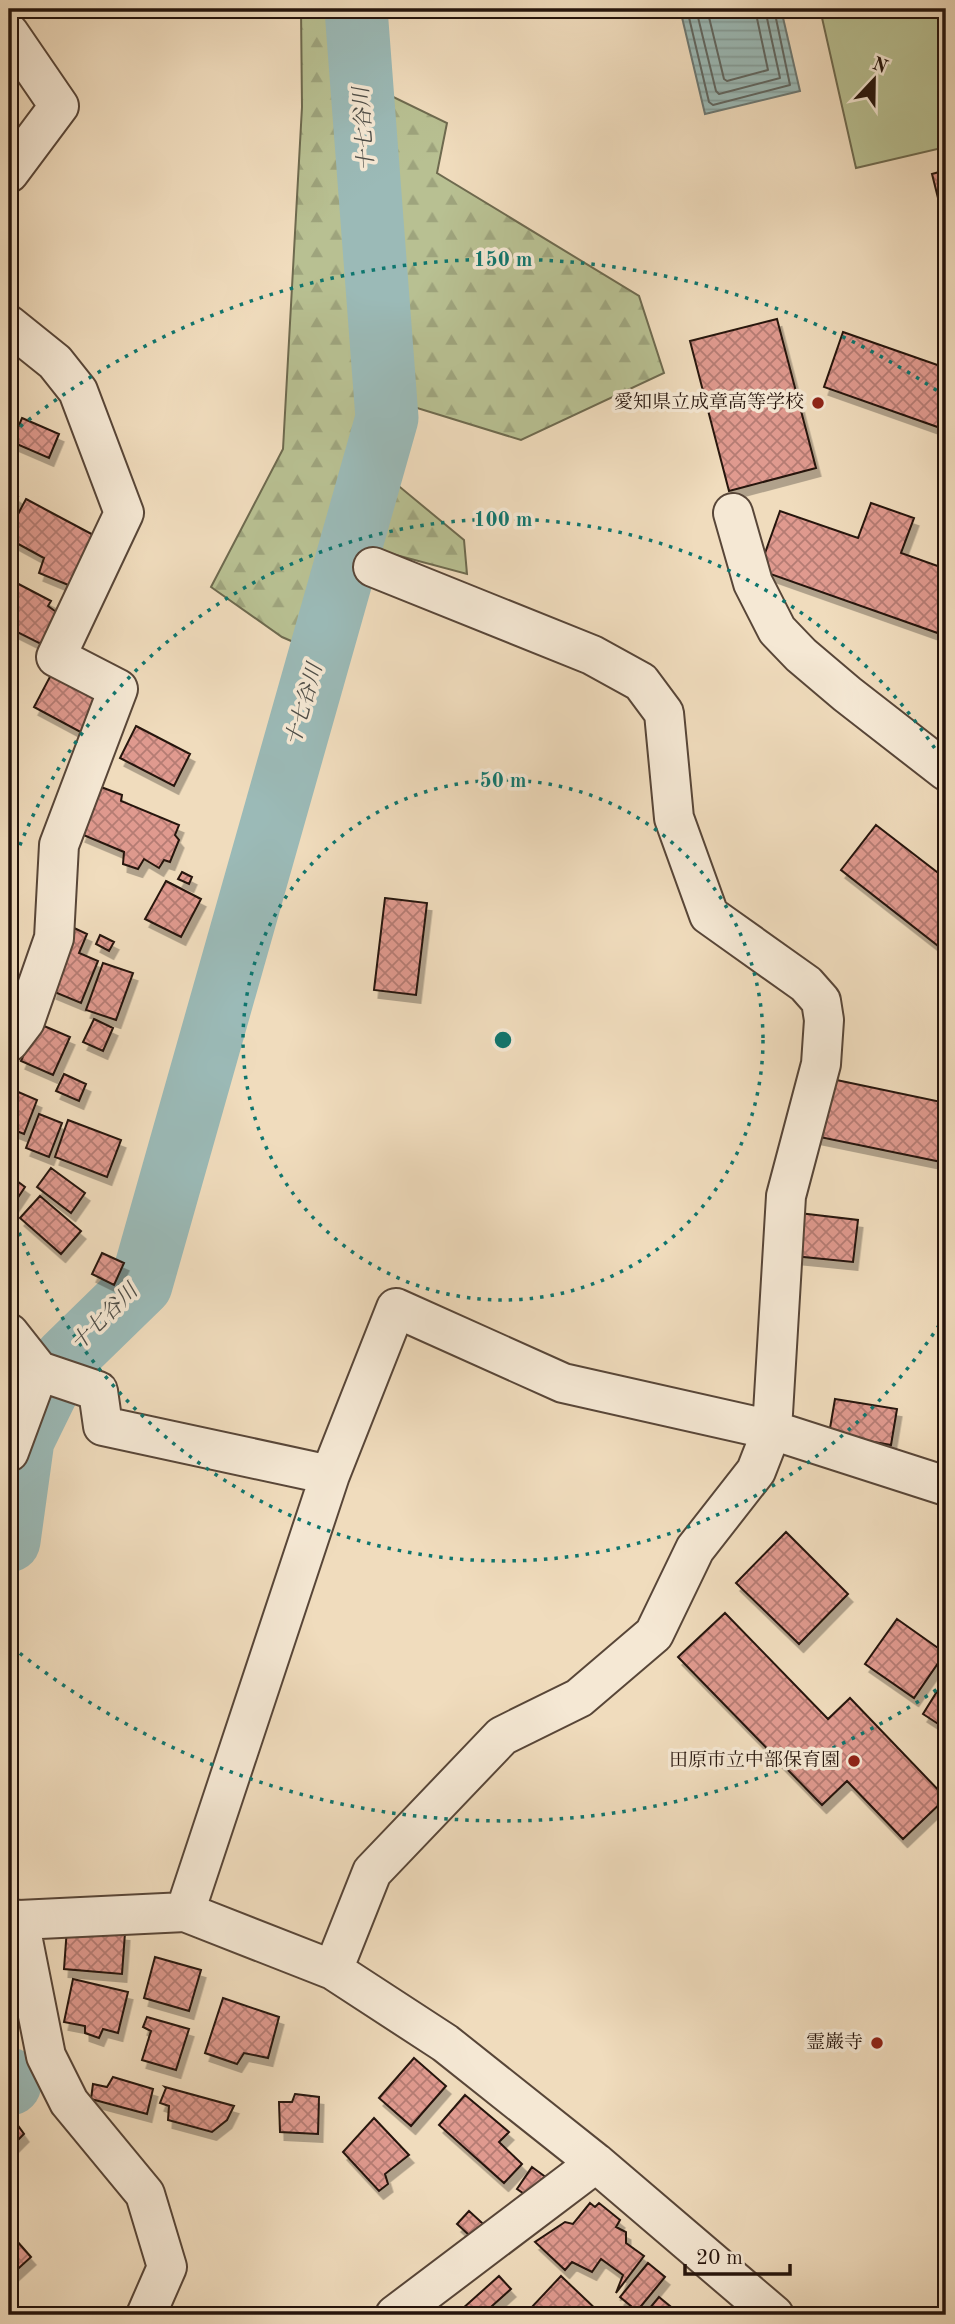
<svg xmlns="http://www.w3.org/2000/svg" width="955" height="2324" font-family="'Old Standard TT','Noto Serif JP',serif">
<style>
.forest{fill:url(#forest-firs);stroke:#6e6a4f;stroke-width:2}
.garden{fill:#b8c092;stroke:#6e6a4f;stroke-width:2}
.water{fill:url(#water-rules);stroke:#6c7873;stroke-width:2}
.lines{fill:none;stroke-linecap:round;stroke-linejoin:round}
.shore{stroke:#606762;stroke-width:2}
.river{stroke:#9bbab7;stroke-width:63}
.building{fill:url(#building-cross-hatch);stroke:#25140c;stroke-width:2;filter:url(#shadow)}
.minor-casing{stroke:#584638;stroke-width:42}
.minor{stroke:#f5e8d4;stroke-width:38}
.ring{fill:none;stroke:#0f766e;stroke-width:3.5;stroke-dasharray:3.5 7}
.poi-dot{fill:#8f2418;stroke:#f5e8d4;stroke-width:2.5}
.labels{text-anchor:middle;dominant-baseline:central;stroke-width:7;stroke-linejoin:round;paint-order:stroke}
.poi-label{font-size:19px;fill:#25140c;stroke:#f5e8d4;text-anchor:end}
.water-label{font-size:21px;font-style:italic;fill:#4e4e48;stroke:#f5e8d4}
.centre{fill:#0f766e;stroke:#f5e8d4;stroke-width:3.5}
.ring-label{font-size:21px;text-anchor:middle;font-weight:bold;fill:#0f766e;stroke:#f5e8d4;stroke-width:7;stroke-linejoin:round;paint-order:stroke}
</style>
<defs>
<pattern id="forest-firs" width="22" height="20" patternUnits="userSpaceOnUse" patternTransform="scale(1.75)"><rect width="22" height="20" fill="#b8c092"/><path d="M5 1l3.5 6h-7zM16 11l3.5 6h-7z" fill="#9ea47d"/></pattern>
<pattern id="water-rules" width="6" height="5" patternUnits="userSpaceOnUse" patternTransform="scale(1.75)"><rect width="6" height="5" fill="#9bbab7"/><path d="M0 2.5h6" fill="none" stroke="#859f9c"/></pattern>
<pattern id="building-cross-hatch" width="8" height="8" patternUnits="userSpaceOnUse" patternTransform="scale(1.75)"><rect width="8" height="8" fill="#e09a8f"/><path d="M0 0l8 8M0 8l8-8" fill="none" stroke="#b57c73"/></pattern>
<filter id="shadow"><feDropShadow dx="4.5" dy="8" stdDeviation="0" flood-color="#0004"/></filter>
</defs>
<rect width="100%" height="100%" fill="#f0dcbd"/>
<filter id="stains"><feTurbulence type="fractalNoise" baseFrequency=".00286" numOctaves="4"/><feColorMatrix values="0 0 0 0 .2 0 0 0 0 .09 0 0 0 0 .02 0 0 0 .5 -.17"/></filter>
<radialGradient id="worn" r=".72"><stop offset=".6" stop-color="#630" stop-opacity="0"/><stop offset="1" stop-color="#630" stop-opacity=".3"/></radialGradient>
<path class="forest" d="M 301,9 L 340,9 L 346,74 L 447,123 L 437,173 L 639,296 L 664,373 L 521,440 L 414,407 L 395,483 L 464,540 L 467,574 L 366,547 L 330,658 L 282,637 L 211,587 L 283,449 L 302,107 Z"/>
<path class="garden" d="M 820,9 L 946,9 L 946,147 L 856,168 Z"/>
<path class="water" d="M 680,9 L 781,9 L 800,91 L 705,114 Z"/>
<g class="lines">
<path class="shore" d="M 687,9 L 709,102 L 713,105 L 790,85 L 774,9
M 696,9 L 716,91 L 719,94 L 780,78 L 765,9
M 707,9 L 724,79 L 727,81 L 768,70 L 755,9"/>
<path class="river" d="M 65,1359 L 141,1285 L 387,418 L 356,9
M 9,1541 L 23,1440 L 48,1389
M 9,2079 L 10,2084"/>
</g>
<path class="building" d="M 946,170 L 946,230 L 932,174 Z
M 777,319 L 816,468 L 729,491 L 690,341 Z
M 843,332 L 946,368 L 946,430 L 824,387 Z
M 22,418 L 59,434 L 49,458 L 12,442 Z
M 9,490 L 18,497 L 9,510 Z
M 26,499 L 99,538 L 73,587 L 39,573 L 44,558 L 11,540 L 9,531 Z
M 871,503 L 914,518 L 901,553 L 946,569 L 946,636 L 759,570 L 780,511 L 858,538 Z
M 9,579 L 51,601 L 48,606 L 63,617 L 49,648 L 9,628 Z
M 53,671 L 105,699 L 86,735 L 34,707 Z
M 136,726 L 190,754 L 174,786 L 120,758 Z
M 101,787 L 122,795 L 121,801 L 179,825 L 175,835 L 179,840 L 170,862 L 164,860 L 159,868 L 144,859 L 138,869 L 123,864 L 124,852 L 81,834 Z
M 876,825 L 946,879 L 946,943 L 942,949 L 841,870 Z
M 182,872 L 192,877 L 189,884 L 178,879 Z
M 166,881 L 201,899 L 181,937 L 145,919 Z
M 385,898 L 427,903 L 416,995 L 374,990 Z
M 74,928 L 87,934 L 79,953 L 98,961 L 81,1003 L 52,991 Z
M 100,935 L 114,942 L 109,951 L 96,944 Z
M 103,963 L 133,973 L 116,1020 L 86,1010 Z
M 94,1019 L 113,1028 L 103,1051 L 83,1042 Z
M 37,1023 L 70,1037 L 53,1075 L 21,1061 Z
M 64,1074 L 86,1084 L 79,1101 L 56,1091 Z
M 827,1078 L 946,1103 L 946,1163 L 815,1136 Z
M 9,1088 L 37,1100 L 24,1134 L 9,1128 Z
M 39,1114 L 62,1123 L 49,1157 L 26,1148 Z
M 68,1120 L 121,1140 L 107,1177 L 55,1157 Z
M 51,1168 L 85,1193 L 71,1213 L 37,1187 Z
M 9,1175 L 25,1187 L 9,1211 Z
M 40,1196 L 81,1231 L 61,1254 L 20,1218 Z
M 799,1213 L 858,1220 L 853,1262 L 794,1256 Z
M 102,1253 L 124,1263 L 114,1285 L 92,1274 Z
M 835,1399 L 897,1409 L 891,1445 L 829,1434 Z
M 786,1532 L 848,1594 L 799,1644 L 736,1583 Z
M 725,1613 L 828,1719 L 850,1698 L 946,1798 L 903,1839 L 847,1781 L 822,1805 L 678,1657 Z
M 897,1619 L 945,1653 L 914,1698 L 865,1664 Z
M 946,1677 L 946,1729 L 923,1714 Z
M 67,1928 L 125,1933 L 122,1974 L 64,1969 Z
M 155,1957 L 201,1970 L 189,2011 L 144,1998 Z
M 73,1979 L 128,1992 L 118,2033 L 103,2029 L 99,2038 L 85,2033 L 85,2026 L 64,2022 Z
M 223,1998 L 279,2017 L 268,2058 L 244,2053 L 237,2064 L 205,2053 Z
M 147,2017 L 189,2029 L 176,2070 L 142,2060 L 151,2031 L 143,2027 Z
M 414,2058 L 446,2086 L 411,2126 L 379,2098 Z
M 113,2077 L 153,2089 L 147,2114 L 91,2099 L 93,2084 L 107,2087 Z
M 165,2087 L 234,2106 L 227,2120 L 212,2132 L 168,2120 L 169,2106 L 160,2103 L 166,2088 Z
M 295,2094 L 319,2097 L 318,2134 L 280,2132 L 279,2102 L 292,2102 Z
M 465,2095 L 509,2132 L 499,2142 L 522,2164 L 504,2183 L 439,2125 Z
M 9,2113 L 24,2134 L 9,2149 Z
M 374,2118 L 409,2155 L 385,2174 L 388,2184 L 379,2191 L 343,2152 Z
M 532,2167 L 551,2181 L 536,2202 L 517,2189 Z
M 590,2203 L 595,2207 L 599,2203 L 620,2220 L 616,2227 L 626,2232 L 626,2243 L 644,2256 L 616,2293 L 623,2275 L 601,2259 L 592,2272 L 572,2262 L 565,2270 L 535,2242 L 565,2222 L 573,2224 Z
M 469,2211 L 492,2232 L 480,2245 L 457,2224 Z
M 9,2232 L 31,2257 L 9,2277 Z
M 648,2263 L 665,2277 L 637,2311 L 620,2297 Z
M 499,2276 L 511,2289 L 482,2315 L 468,2315 L 462,2309 Z
M 561,2276 L 602,2315 L 536,2315 L 529,2310 Z
M 659,2297 L 681,2315 L 644,2315 Z"/>
<g class="lines">
<g class="minor-casing">
<path id="minor" d="M 9,33 L 59,106 L 9,173
M 9,325 L 55,362 L 78,391 L 124,513 L 56,657 L 118,689 L 59,845 L 54,938 L 25,1021 L 9,1042
M 733,513 L 753,583 L 777,630 L 801,655 L 847,694 L 946,771
M 9,1333 L 39,1371 L 9,1452
M 39,1371 L 98,1391 L 103,1426 L 330,1475
M 185,1912 L 330,1475 L 396,1308 L 563,1383 L 772,1430 L 946,1486
M 9,1919 L 19,1920 L 185,1912 L 333,1970 L 445,2043 L 596,2163 L 774,2315
M 19,1920 L 46,2056 L 69,2102 L 145,2194 L 167,2267 L 146,2315
M 333,1970 L 372,1872 L 502,1736 L 579,1698 L 654,1634 L 695,1549 L 756,1471 L 772,1430 L 786,1196 L 821,1064 L 824,1020 L 821,1001 L 806,984 L 709,915 L 674,818 L 664,713 L 641,682 L 592,655 L 373,567
M 395,2315 L 596,2163"/>
</g>
<use href="#minor" class="minor"/>
</g>
<g class="ring">
<circle cx="503" cy="1040" r="260"/>
<path d="M945 1316A521 521 0 0 1 9 1205M9 875A521 521 0 0 1 945 764"/>
<path d="M945 1684A781 781 0 0 1 12 1647M12 433A781 781 0 0 1 945 396"/>
</g>
<g class="poi-dot">
<circle cx="818" cy="403" r="7"/>
<circle cx="854" cy="1761" r="7"/>
<circle cx="877" cy="2043" r="7"/>
</g>
<g class="labels">
<g class="poi-label">
<text x="804" y="403">愛知県立成章高等学校</text>
<text x="840" y="1761">田原市立中部保育園</text>
<text x="863" y="2043">霊巌寺</text>
</g>
<g class="water-label">
<text transform="translate(365 129) rotate(-94)">十七谷川</text>
<text transform="translate(305 705) rotate(-74)">十七谷川</text>
<text transform="translate(105 1318) rotate(-45)">十七谷川</text>
</g>
</g>
<circle cx="503" cy="1040" r="10" class="centre"/>
<g class="ring-label">
<text x="503" y="266">150 m</text>
<text x="503" y="526">100 m</text>
<text x="503" y="787">50 m</text>
</g>
<rect width="955" height="2324" fill="none" stroke="#f0dcbd" stroke-width="35"/>
<rect x="10" y="10" width="934" height="2303" fill="none" stroke="#25140c" stroke-width="3.5"/>
<rect x="18" y="18" width="920" height="2289" fill="none" stroke="#25140c" stroke-width="2"/>
<g transform="translate(874 80) rotate(22)" stroke="#f5e8d4" stroke-width="5" paint-order="stroke">
<path d="M0-5L12 26L0 18L-12 26Z" fill="#25140c"/>
<text y="-10" font-size="19" font-weight="bold" text-anchor="middle" fill="#25140c">N</text>
</g>
<path d="M685 2264v10h105v-10" fill="none" stroke="#25140c" stroke-width="3.5"/>
<text x="696" y="2264" font-size="21" fill="#25140c" stroke="#f5e8d4" stroke-width="5" paint-order="stroke">20 m</text>
<rect width="100%" height="100%" filter="url(#stains)"/>
<rect width="100%" height="100%" fill="url(#worn)"/>
</svg>
